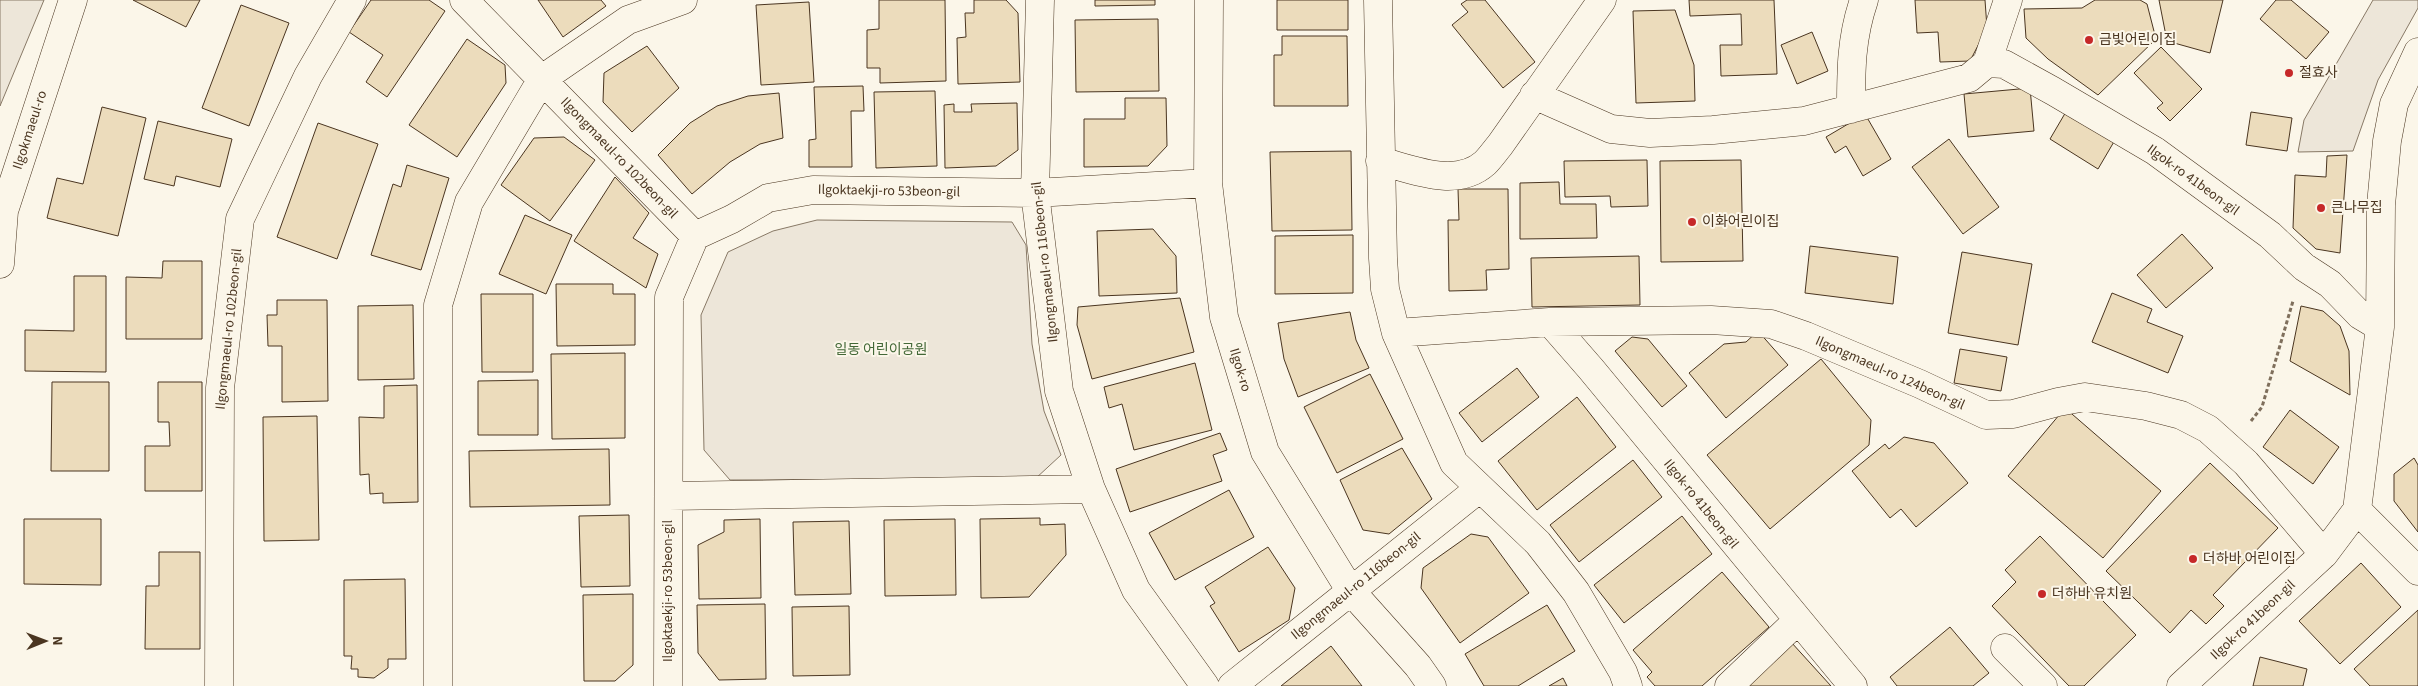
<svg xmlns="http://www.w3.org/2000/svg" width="2418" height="686" font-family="'Source Sans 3','Noto Sans KR',sans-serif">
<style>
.green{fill:#ede6d9;stroke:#887966}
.building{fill:#ecdcbc;stroke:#4a3520}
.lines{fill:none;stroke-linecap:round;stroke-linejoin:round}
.minor-casing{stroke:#4a3520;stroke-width:29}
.path{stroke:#7f6f5c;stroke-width:3;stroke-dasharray:4 2.5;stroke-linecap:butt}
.minor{stroke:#fbf6e9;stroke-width:28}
.poi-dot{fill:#c62828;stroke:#fbf6e9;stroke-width:2}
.labels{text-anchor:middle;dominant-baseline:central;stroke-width:4;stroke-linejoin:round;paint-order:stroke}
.poi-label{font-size:14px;fill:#4a3520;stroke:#fbf6e9;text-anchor:start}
.street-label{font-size:14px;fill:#4a3520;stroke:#fbf6e9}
.park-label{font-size:14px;fill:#436837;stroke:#fbf6e9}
</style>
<rect width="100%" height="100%" fill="#fbf6e9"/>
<path class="green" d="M 0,0 L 44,0 L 0,106 Z
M 2373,0 L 2418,0 L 2418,8 L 2378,80 L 2353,151 L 2298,152 L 2304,120 Z
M 817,220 L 1012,222 L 1026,245 L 1032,344 L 1044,411 L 1061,455 L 1035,479 L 730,480 L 704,450 L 701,315 L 728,252 L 773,231 Z"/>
<path class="building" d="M 133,0 L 200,0 L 186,27 Z
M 371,0 L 429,0 L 445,11 L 387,97 L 366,82 L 383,55 L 349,32 Z
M 538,0 L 601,0 L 606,6 L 563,37 Z
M 879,0 L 945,0 L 946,81 L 880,83 L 880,68 L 867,68 L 867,30 L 879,29 Z
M 974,0 L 1006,0 L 1018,13 L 1020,82 L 958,84 L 957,38 L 966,37 L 965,13 L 974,13 Z
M 1095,0 L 1155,0 L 1155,5 L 1095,6 Z
M 1277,0 L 1348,0 L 1348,30 L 1277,30 Z
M 1467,0 L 1485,0 L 1535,62 L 1503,88 L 1452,25 L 1468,12 L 1461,4 Z
M 1689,0 L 1774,0 L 1777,74 L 1721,76 L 1720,45 L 1742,45 L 1741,14 L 1690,16 Z
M 1915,0 L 1985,0 L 1987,28 L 1970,61 L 1940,62 L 1938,32 L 1917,33 Z
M 2095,0 L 2140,0 L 2147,4 L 2156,39 L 2098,95 L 2048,59 L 2026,38 L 2024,9 L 2082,8 Z
M 2159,0 L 2223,0 L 2210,53 L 2167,41 Z
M 2276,0 L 2291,0 L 2329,32 L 2306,59 L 2260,19 Z
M 809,2 L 814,82 L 761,85 L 756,5 Z
M 241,5 L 289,23 L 249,126 L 202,108 Z
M 1675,10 L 1694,65 L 1695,101 L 1636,103 L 1633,11 Z
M 1158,19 L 1159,91 L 1076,92 L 1075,20 Z
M 1812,32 L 1828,71 L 1797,84 L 1781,45 Z
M 1282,36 L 1347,36 L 1348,106 L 1274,106 L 1274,55 L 1282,55 Z
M 467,39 L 505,65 L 506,83 L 457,157 L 409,125 Z
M 647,46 L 679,88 L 632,132 L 603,102 L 604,73 Z
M 2161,47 L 2202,89 L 2170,121 L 2157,108 L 2163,103 L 2134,73 Z
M 863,86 L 864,111 L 851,111 L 852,167 L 809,167 L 809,140 L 816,139 L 814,87 Z
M 2030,88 L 2034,131 L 1968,137 L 1964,94 Z
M 935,91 L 937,166 L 876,168 L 874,92 Z
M 779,93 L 783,138 L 760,144 L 730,162 L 692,194 L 658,155 L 690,123 L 717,106 L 748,96 Z
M 1125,98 L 1166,98 L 1167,146 L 1148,166 L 1084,167 L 1084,119 L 1125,119 Z
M 1017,103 L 1018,150 L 996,166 L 945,168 L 944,105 L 954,104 L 954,112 L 972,112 L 971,104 Z
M 102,107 L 146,118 L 118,236 L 47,218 L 57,178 L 83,184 Z
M 2067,110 L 2115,140 L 2098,169 L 2050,139 Z
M 2251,112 L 2292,118 L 2287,151 L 2246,145 Z
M 1865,114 L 1891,159 L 1863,176 L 1846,146 L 1835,153 L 1826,137 Z
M 158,121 L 232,139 L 220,187 L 176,176 L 174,186 L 144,179 Z
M 318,123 L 378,144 L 337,259 L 277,237 Z
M 564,137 L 595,160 L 550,221 L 501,185 L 534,138 Z
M 1949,139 L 1999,207 L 1963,234 L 1912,167 Z
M 1351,151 L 1352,230 L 1272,231 L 1270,152 Z
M 2347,155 L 2340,253 L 2316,249 L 2293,228 L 2295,175 L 2326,177 L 2327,156 Z
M 1647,160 L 1648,206 L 1611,207 L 1610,196 L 1565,197 L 1564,161 Z
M 1741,160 L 1743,261 L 1661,262 L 1660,161 Z
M 407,165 L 449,178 L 421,270 L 371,255 L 393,184 L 401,187 Z
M 615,177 L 649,213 L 633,238 L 658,254 L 646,288 L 574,241 Z
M 1559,182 L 1560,204 L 1596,204 L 1597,238 L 1520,239 L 1520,183 Z
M 1458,189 L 1508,189 L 1509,269 L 1486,270 L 1487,290 L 1449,291 L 1448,220 L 1459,220 Z
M 525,215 L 572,235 L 546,294 L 499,274 Z
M 1153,229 L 1176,256 L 1177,293 L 1099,296 L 1097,231 Z
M 2182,234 L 2213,268 L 2166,308 L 2137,275 Z
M 1353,235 L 1353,293 L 1275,294 L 1275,236 Z
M 1810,246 L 1898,257 L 1893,304 L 1805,293 Z
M 1962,252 L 2032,264 L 2018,345 L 1948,333 Z
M 1639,256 L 1640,305 L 1532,307 L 1531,258 Z
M 163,261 L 202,261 L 202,339 L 126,339 L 126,277 L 162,278 Z
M 74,276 L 106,276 L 106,372 L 25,371 L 25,330 L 74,331 Z
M 556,284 L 613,284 L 613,294 L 635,294 L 635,345 L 557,346 Z
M 2112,293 L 2152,309 L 2147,322 L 2183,336 L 2168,373 L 2092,342 Z
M 481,294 L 533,294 L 533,372 L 482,372 Z
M 1180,298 L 1194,352 L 1092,379 L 1077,325 L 1078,307 Z
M 277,300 L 327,300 L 328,401 L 282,402 L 282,346 L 268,346 L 267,315 L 277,315 Z
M 413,305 L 414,379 L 358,380 L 358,306 Z
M 2301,306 L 2323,311 L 2340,326 L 2349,351 L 2350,395 L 2290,361 Z
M 1350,312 L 1356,340 L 1369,368 L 1298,397 L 1284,359 L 1278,323 Z
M 1758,331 L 1788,365 L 1726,418 L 1689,373 L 1724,344 L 1746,342 Z
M 1632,337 L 1648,339 L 1687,386 L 1662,407 L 1615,351 Z
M 1960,349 L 2007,357 L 2001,391 L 1954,383 Z
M 625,353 L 625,438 L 552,439 L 551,354 Z
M 1821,359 L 1871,420 L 1869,445 L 1770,529 L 1707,455 Z
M 1195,363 L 1212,430 L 1134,450 L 1122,404 L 1109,408 L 1104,387 Z
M 1517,368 L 1539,397 L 1482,442 L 1459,413 Z
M 1370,374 L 1403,439 L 1337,473 L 1304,407 Z
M 538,380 L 538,435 L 478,435 L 478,381 Z
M 52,382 L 109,382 L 109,471 L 51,471 Z
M 158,382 L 202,382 L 202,491 L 145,491 L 145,446 L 170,446 L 169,422 L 158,422 Z
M 417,385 L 418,502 L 383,503 L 383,493 L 370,494 L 369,474 L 360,475 L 359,417 L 384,418 L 384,386 Z
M 1577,397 L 1616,447 L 1537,510 L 1498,461 Z
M 2065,408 L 2161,491 L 2103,558 L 2008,476 Z
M 2290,410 L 2339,447 L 2313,484 L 2263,447 Z
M 317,416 L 319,540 L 264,541 L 263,417 Z
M 1220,433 L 1227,450 L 1213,455 L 1222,481 L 1130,512 L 1116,469 Z
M 1904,437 L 1934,443 L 1968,483 L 1916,527 L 1901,509 L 1890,518 L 1852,471 L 1885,444 L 1889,449 Z
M 1402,448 L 1432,499 L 1389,534 L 1363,530 L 1340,480 Z
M 609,449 L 610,505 L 470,507 L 469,451 Z
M 2414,458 L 2418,465 L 2418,532 L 2394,501 L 2394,474 Z
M 1633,460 L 1662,497 L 1579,562 L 1550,525 Z
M 2210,463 L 2278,528 L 2213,595 L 2224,606 L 2206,624 L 2191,610 L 2170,633 L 2106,571 Z
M 1229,490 L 1254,537 L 1175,580 L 1149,533 Z
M 629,515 L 630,586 L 581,587 L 579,516 Z
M 1682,516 L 1712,554 L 1624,623 L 1594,585 Z
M 1040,518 L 1040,525 L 1065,524 L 1066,555 L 1029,597 L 981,598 L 980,519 Z
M 24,519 L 101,519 L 101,585 L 24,584 Z
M 760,519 L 761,598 L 699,599 L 698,545 L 724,532 L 724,520 Z
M 955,519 L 956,595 L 885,596 L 884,520 Z
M 849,521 L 851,594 L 795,595 L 793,522 Z
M 1471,534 L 1488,537 L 1529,593 L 1460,643 L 1421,588 L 1423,568 Z
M 2040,536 L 2136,635 L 2084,686 L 2069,686 L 1992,606 L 2016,582 L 2005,570 Z
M 1268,547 L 1295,588 L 1289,620 L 1239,652 L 1210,606 L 1215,603 L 1205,587 Z
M 159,552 L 200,552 L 200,649 L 145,649 L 146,586 L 159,586 Z
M 2361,563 L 2401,607 L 2340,664 L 2299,621 Z
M 1722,572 L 1769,627 L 1702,686 L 1655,686 L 1647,677 L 1652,672 L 1633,650 Z
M 405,579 L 406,659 L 388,659 L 388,668 L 374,678 L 358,677 L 358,669 L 351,669 L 352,656 L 344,656 L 344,580 Z
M 633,594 L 633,665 L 615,681 L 584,681 L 583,595 Z
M 765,604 L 766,679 L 719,680 L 698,653 L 697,605 Z
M 1547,605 L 1575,651 L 1518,686 L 1484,686 L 1465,654 Z
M 849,606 L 850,675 L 793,676 L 792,607 Z
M 2418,610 L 2418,686 L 2370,686 L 2354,669 Z
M 1950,627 L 1989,673 L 1973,686 L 1897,686 L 1890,677 Z
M 1791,642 L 1831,686 L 1743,686 Z
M 1331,646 L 1362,686 L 1281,686 Z
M 2260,657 L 2307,669 L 2303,686 L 2253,686 Z
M 1563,678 L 1567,686 L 1549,686 Z"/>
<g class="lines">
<g class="minor-casing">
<path id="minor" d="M 464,0 L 695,236
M 1040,0 L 1035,193 L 1059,391 L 1091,489 L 1136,590 L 1205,686
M 1209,0 L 1208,183 L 1224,317 L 1265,452 L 1350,590 L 1418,666 L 1432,686
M 1378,0 L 1383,258 L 1385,289 L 1396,333 L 1454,463 L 1538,543 L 1576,592 L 1623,672 L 1628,686
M 1987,63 L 2004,64 L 2053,91 L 2155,151 L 2270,235 L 2304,267 L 2330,284 L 2360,315 L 2380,327
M 1987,63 L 2008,0
M 1534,95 L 1611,129 L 1650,133 L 1713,130 L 1804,121 L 1969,78 L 1987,63
M 1851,109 C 1851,70 1851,38 1864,0
M 1380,161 C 1412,169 1456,189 1485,163 C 1490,158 1495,151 1500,145 L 1602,0
M 0,264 L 4,211 L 73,0
M 1550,322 L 1591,369 L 1853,686
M 1396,333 L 1550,322 L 1711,320 L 1771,324 L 1806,336 L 1920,384 L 1986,415 L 2013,414 L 2058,402 L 2085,397 L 2146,406 L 2181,415 L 2208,429 L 2246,463 L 2324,554
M 669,496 L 1091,489
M 2357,510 L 2418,571
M 2005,648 L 2043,686
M 219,686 L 220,388 L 240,219 L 308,76 L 352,0
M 438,686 L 438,305 L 469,202 L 542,79 L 628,20 L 683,0
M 668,686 L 669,297 L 695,236 L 732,219 L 768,198 L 813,190 L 1035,193 L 1208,183
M 1232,686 L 1480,488
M 1729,686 L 1797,621
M 2181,686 L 2324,554 L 2357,510 L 2380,327 L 2381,205 L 2387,141 L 2394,104 L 2418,52"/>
</g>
<path class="path" d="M 2251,421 L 2262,407 L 2293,301"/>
<use href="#minor" class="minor"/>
</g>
<g class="poi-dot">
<circle cx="2089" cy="40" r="5"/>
<circle cx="2289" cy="73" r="5"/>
<circle cx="2321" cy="208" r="5"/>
<circle cx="1692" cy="222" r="5"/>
<circle cx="2193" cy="559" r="5"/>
<circle cx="2042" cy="594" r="5"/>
</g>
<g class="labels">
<g class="poi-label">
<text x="2099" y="40">금빛어린이집</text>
<text x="2299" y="73">절효사</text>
<text x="2331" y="208">큰나무집</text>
<text x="1702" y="222">이화어린이집</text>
<text x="2203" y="559">더하바 어린이집</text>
<text x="2052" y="594">더하바 유치원</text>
</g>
<g class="street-label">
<text transform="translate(30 130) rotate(-72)">Ilgokmaeul-ro</text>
<text transform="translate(619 158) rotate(46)">Ilgongmaeul-ro 102beon-gil</text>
<text transform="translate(2193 180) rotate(36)">Ilgok-ro 41beon-gil</text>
<text transform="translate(889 191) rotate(1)">Ilgoktaekji-ro 53beon-gil</text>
<text transform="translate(1045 262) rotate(-96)">Ilgongmaeul-ro 116beon-gil</text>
<text transform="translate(229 329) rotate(-84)">Ilgongmaeul-ro 102beon-gil</text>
<text transform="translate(1240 370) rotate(73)">Ilgok-ro</text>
<text transform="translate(1890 373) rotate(24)">Ilgongmaeul-ro 124beon-gil</text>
<text transform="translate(1701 504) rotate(51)">Ilgok-ro 41beon-gil</text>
<text transform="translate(1356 586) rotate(-39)">Ilgongmaeul-ro 116beon-gil</text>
<text transform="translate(668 591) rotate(-90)">Ilgoktaekji-ro 53beon-gil</text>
<text transform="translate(2253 620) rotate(-43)">Ilgok-ro 41beon-gil</text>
</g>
<g class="park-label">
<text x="881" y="350">일동 어린이공원</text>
</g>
</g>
<g transform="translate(45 641) rotate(89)" stroke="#fbf6e9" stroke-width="4" paint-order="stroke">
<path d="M0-4L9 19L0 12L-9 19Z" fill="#4a3520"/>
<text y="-8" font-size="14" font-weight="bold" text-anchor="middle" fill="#4a3520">N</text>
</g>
</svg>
